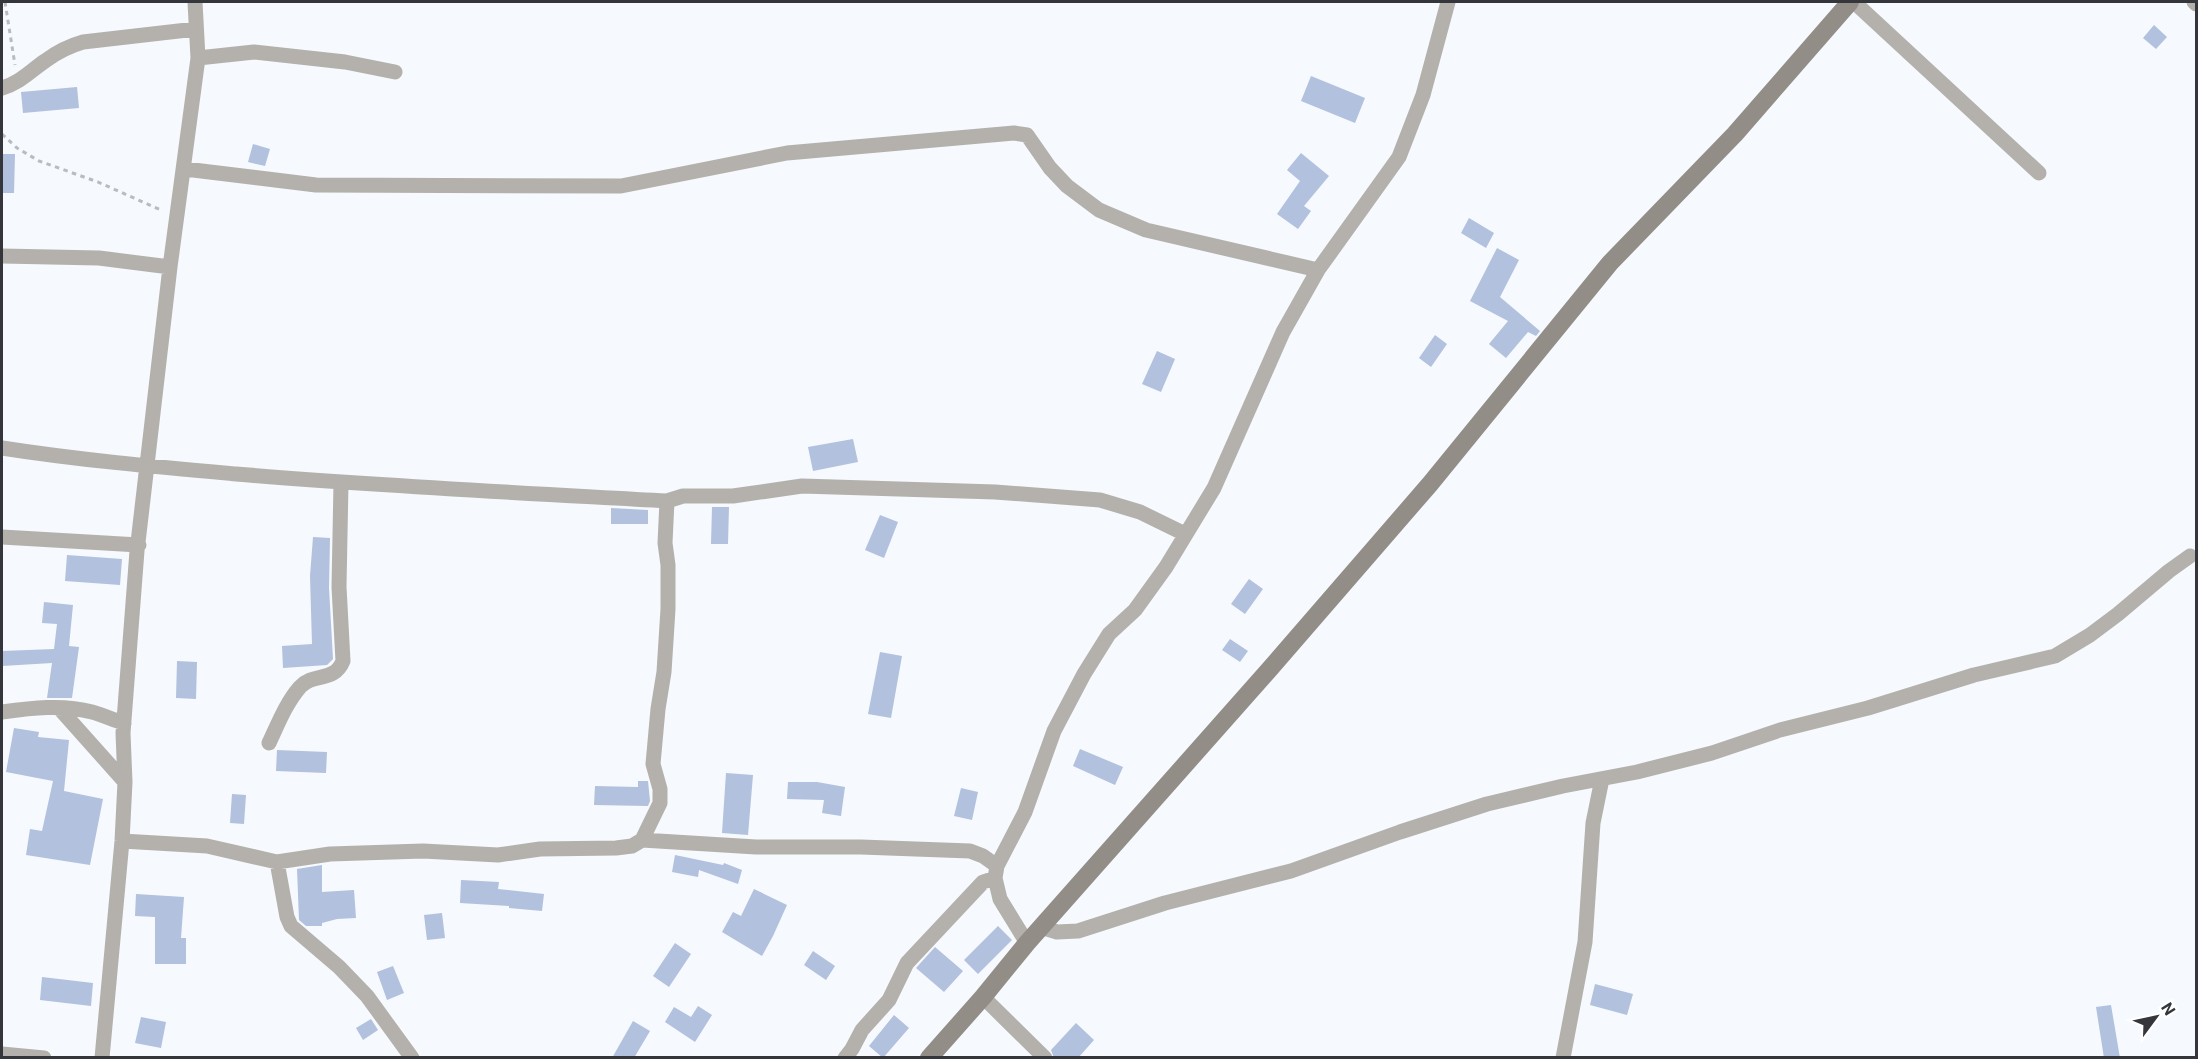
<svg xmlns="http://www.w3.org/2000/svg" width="2198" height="1059" font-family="Roboto,sans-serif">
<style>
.building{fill:#b1c1de}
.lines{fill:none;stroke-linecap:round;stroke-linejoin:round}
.path{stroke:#b8bbbf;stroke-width:3;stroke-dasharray:4.5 4.5;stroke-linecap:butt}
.street{stroke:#b4b1ac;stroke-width:15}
.secondary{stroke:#928e87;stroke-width:18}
</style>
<rect width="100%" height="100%" fill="#f6f9fd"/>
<path class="building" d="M 2154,25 L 2167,37 L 2156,49 L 2143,38 Z
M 1311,76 L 1365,98 L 1355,123 L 1301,101 Z
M 77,87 L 79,108 L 23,113 L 21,92 Z
M 253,144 L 270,149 L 265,166 L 248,162 Z
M 1301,153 L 1329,176 L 1304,206 L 1311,211 L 1298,229 L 1277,214 L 1300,181 L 1287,170 Z
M 2,154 L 15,154 L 14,193 L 2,193 Z
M 1469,218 L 1494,233 L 1486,248 L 1461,233 Z
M 1497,248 L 1519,260 L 1500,297 L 1540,331 L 1536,336 L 1528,332 L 1506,358 L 1489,344 L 1508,321 L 1470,301 Z
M 1435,335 L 1447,344 L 1431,367 L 1419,358 Z
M 1157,351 L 1175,359 L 1161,392 L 1142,384 Z
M 853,439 L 858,462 L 813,471 L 808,447 Z
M 712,507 L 729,507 L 728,544 L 711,544 Z
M 611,508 L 648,510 L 648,524 L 611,524 Z
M 880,515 L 898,522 L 884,558 L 865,550 Z
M 313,537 L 330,538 L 329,588 L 333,659 L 327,665 L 283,668 L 282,646 L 312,644 L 310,576 Z
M 67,555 L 122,559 L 120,585 L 65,581 Z
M 1249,579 L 1263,589 L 1245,614 L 1231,604 Z
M 44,602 L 73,605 L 69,646 L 79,647 L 72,698 L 47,698 L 52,663 L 2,666 L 2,651 L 54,649 L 57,624 L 42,623 Z
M 1230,639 L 1248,651 L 1240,662 L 1222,650 Z
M 880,652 L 902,656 L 891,718 L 868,714 Z
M 177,661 L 197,662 L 196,699 L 176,698 Z
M 14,728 L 39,732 L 38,737 L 69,740 L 64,791 L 103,799 L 90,865 L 26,855 L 30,829 L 42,831 L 53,781 L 6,772 Z
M 1080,749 L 1123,767 L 1115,785 L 1073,766 Z
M 277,750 L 327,752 L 326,773 L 276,771 Z
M 726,773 L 753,775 L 748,835 L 722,833 Z
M 638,781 L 648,781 L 650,801 L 648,806 L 594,805 L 595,786 L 638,787 Z
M 788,782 L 817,782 L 845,787 L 841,816 L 822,813 L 824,800 L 787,799 Z
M 961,788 L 978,792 L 972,820 L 954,816 Z
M 232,794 L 246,795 L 244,824 L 230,823 Z
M 675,855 L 723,865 L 724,863 L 742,870 L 738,884 L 699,870 L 698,877 L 672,872 Z
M 322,865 L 322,892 L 354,890 L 356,918 L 337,919 L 322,923 L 322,926 L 306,926 L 299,920 L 297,869 Z
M 461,880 L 499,882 L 498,889 L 544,894 L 542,911 L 509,908 L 509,906 L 460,903 Z
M 754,889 L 787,905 L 773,936 L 762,956 L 722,932 L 733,912 L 741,916 Z
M 136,894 L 184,897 L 181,938 L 186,938 L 186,964 L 155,964 L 155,917 L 135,916 Z
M 442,913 L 445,938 L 427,940 L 424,915 Z
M 998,926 L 1012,940 L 978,974 L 964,960 Z
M 675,943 L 691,954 L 669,987 L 653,976 Z
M 935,947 L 963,971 L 944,992 L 916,968 Z
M 813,951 L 835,966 L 826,980 L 804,965 Z
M 393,966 L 404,993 L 387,1000 L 377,972 Z
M 42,977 L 93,983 L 91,1006 L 40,1000 Z
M 1595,984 L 1633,994 L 1627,1015 L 1590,1005 Z
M 2111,1005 L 2120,1058 L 2104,1058 L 2096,1007 Z
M 698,1006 L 712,1015 L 695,1042 L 665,1022 L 674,1007 L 691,1017 Z
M 894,1015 L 909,1028 L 883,1058 L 869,1046 Z
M 141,1017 L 166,1022 L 161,1048 L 135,1043 Z
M 371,1019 L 378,1030 L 363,1040 L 356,1028 Z
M 633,1021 L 650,1031 L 634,1058 L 612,1058 Z
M 1076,1023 L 1094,1040 L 1078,1058 L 1054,1058 L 1051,1050 Z"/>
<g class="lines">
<path class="path" d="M 5,2 L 15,65
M 2,134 L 17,148 L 39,161 L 98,182 L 163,211"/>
<path class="street" d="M 1854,2 L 2039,173
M 2194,2 L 2196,4
M 198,58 L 254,52 L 345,62 L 395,72
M 2,88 C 21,82 29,72 45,61 C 57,52 69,46 83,42 L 196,29
M 185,169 L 316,185 L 621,186 L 787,153 L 1014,133 L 1027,135 L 1050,168 L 1067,186 L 1099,210 L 1146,230 L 1318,270
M 2,256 L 99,258 L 170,267
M 2,448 C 79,460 158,467 236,474 C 380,486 524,493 667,501
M 2,537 L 139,545
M 59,708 L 125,782
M 2,712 C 31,708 63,704 92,712 C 103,715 113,720 124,723
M 269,743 C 278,724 286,703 300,687 C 314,672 334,683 343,661 L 339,587 L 341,483
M 642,840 L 756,847 L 861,847 L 970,851 L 983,856 L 997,866
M 122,841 L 207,846 L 277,862 L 287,917 L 291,926 L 339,967 L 367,996 L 412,1058
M 277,862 L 330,854 L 423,851 L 498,855 L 540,849 L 616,848 L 632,846 L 642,840 L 660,803 L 660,789 L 653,764 L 658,709 L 664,672 L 668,609 L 668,565 L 665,543 L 667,501 L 683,496 L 733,496 L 802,486 L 995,492 L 1100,500 L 1140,512 L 1185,534
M 1041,927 L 1057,932 L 1078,931 L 1165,903 L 1291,871 L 1400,832 L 1487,804 L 1563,786 L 1637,772 L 1712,753 L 1780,730 L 1868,708 L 1974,675 L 2055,656 L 2090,635 L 2118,614 L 2169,571 L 2190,556
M 1027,943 L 1000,899 L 995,878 L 997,866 L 1025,812 L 1054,731 L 1084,674 L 1109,634 L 1135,610 L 1166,567 L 1214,488 L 1283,332 L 1318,270 L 1399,157 L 1423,95 L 1448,2
M 983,997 L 1045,1058
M 2,1054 L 44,1058
M 102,1058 L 122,841 L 125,782 L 123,733 L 137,551 L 170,267 L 198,58 L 195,2
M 845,1058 L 852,1049 L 862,1030 L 889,1000 L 907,963 L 983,882 L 995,878
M 1563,1058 L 1585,942 L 1593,823 L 1602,779"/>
<path class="secondary" d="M 929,1058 L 983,997 L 1027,943 L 1268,671 L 1430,484 L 1610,263 L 1735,134 L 1850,2"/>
</g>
<rect width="2198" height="1059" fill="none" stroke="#34363b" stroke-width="6"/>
<g transform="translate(2156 1017) rotate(57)" stroke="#ffffff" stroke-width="4.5" paint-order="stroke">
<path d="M0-4.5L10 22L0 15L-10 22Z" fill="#34363b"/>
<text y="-9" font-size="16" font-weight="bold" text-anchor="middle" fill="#34363b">N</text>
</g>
</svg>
